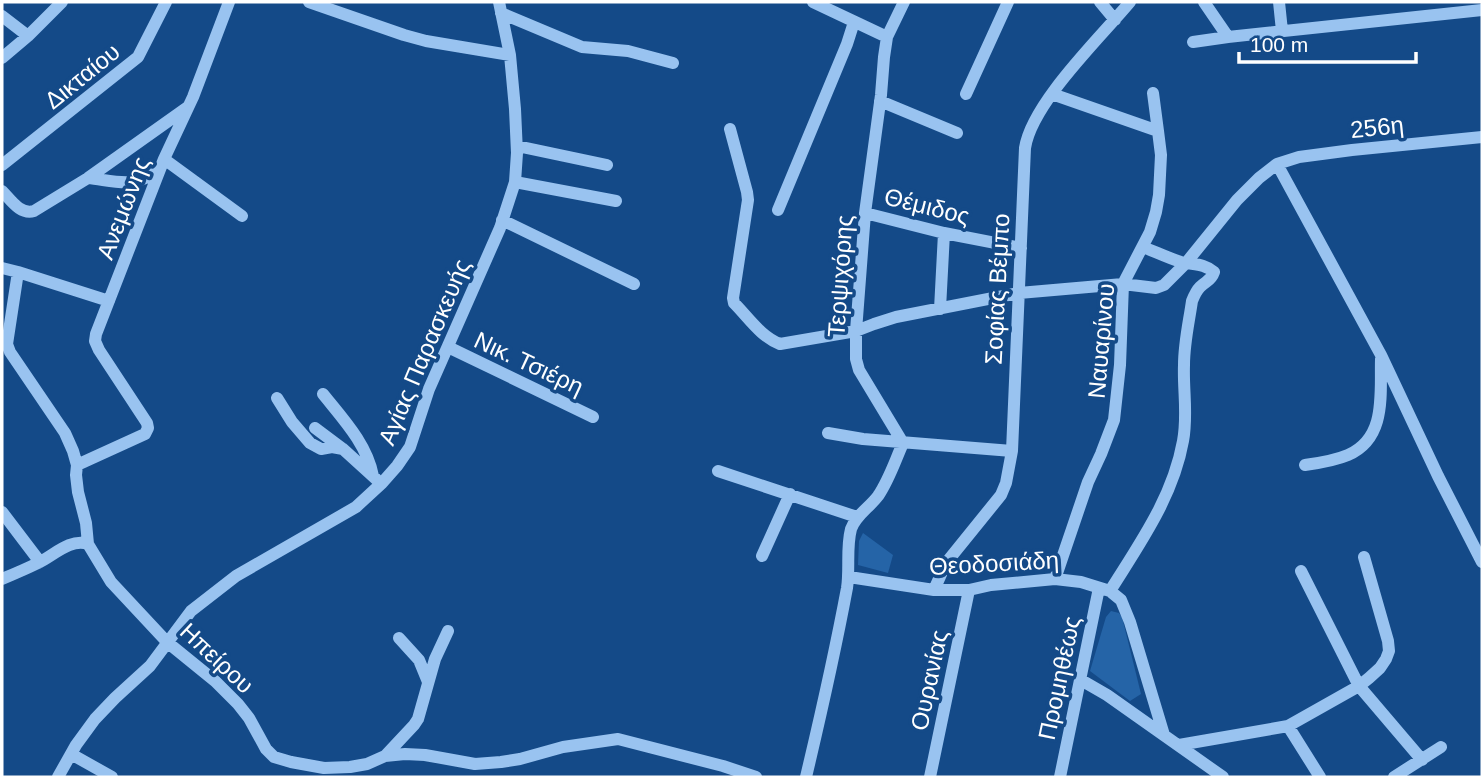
<svg xmlns="http://www.w3.org/2000/svg" width="1484" height="779" font-family="Arial,sans-serif">
<style>
.green{fill:#2564a7}
.lines{fill:none;stroke-linecap:round;stroke-linejoin:round}
.minor{stroke:#99c3f0;stroke-width:12}
.labels{text-anchor:middle;dominant-baseline:central;stroke-width:7;stroke-linejoin:round;paint-order:stroke}
.street-label{font-size:24px;fill:#fff;stroke:#144a88}
</style>
<rect width="100%" height="100%" fill="#144a88"/>
<path class="green" d="M 863,533 L 893,555 L 888,573 L 858,565 L 859,541 Z
M 1111,611 L 1119,613 L 1122,617 L 1141,694 L 1130,701 L 1090,671 L 1106,617 Z"/>
<g class="lines">
<path class="minor" d="M 309,2 L 404,35 L 426,41 L 510,55
M 813,2 L 887,37
M 1100,2 L 1115,20
M 1204,2 L 1228,37
M 1279,2 L 1282,31
M 501,13 L 582,47 L 628,51 L 673,63
M 2,16 L 28,36
M 1193,42 L 1228,37 L 1482,10
M 2,58 L 28,36 L 62,2
M 1153,93 L 1158,131
M 966,94 L 1008,2
M 1052,94 L 1158,131 L 1161,155 L 1159,195 L 1156,212 L 1150,232 L 1123,284 L 1120,365 L 1114,420 L 1101,454 L 1088,482 L 1055,579
M 880,101 L 957,133
M 730,129 L 747,192 L 748,200 L 733,298 L 734,303 C 748,317 761,337 780,344 L 856,331 L 874,324 L 896,317 L 1019,293 L 1123,284 L 1156,288 L 1164,285 L 1186,263 L 1237,200 L 1259,178 L 1277,164 L 1299,157 L 1352,150 L 1482,137
M 517,146 L 607,165
M 164,159 L 242,216
M 1277,164 L 1381,355 L 1438,476 L 1482,562
M 2,165 L 138,57 L 166,2
M 88,178 C 116,181 137,190 160,168
M 515,182 L 616,201
M 2,191 C 11,200 20,215 34,211 L 88,178 L 188,107
M 778,210 L 847,44 L 854,22
M 865,213 L 944,233 L 1021,248
M 502,220 L 634,284
M 2,268 L 18,272
M 109,301 L 18,272 L 7,344 L 10,352 L 65,433 L 73,451 L 77,465 L 76,475 L 78,492 L 86,523 L 88,544 L 111,582 L 167,642 L 215,681 L 238,704 L 249,718 L 266,749 L 274,757 L 291,762 L 324,768 L 350,767 L 367,764 L 385,756 L 405,754 L 425,755 L 475,764 L 501,762 L 520,759 L 563,747 L 618,739 L 723,766 L 756,777
M 940,309 L 944,233
M 448,347 L 593,417
M 323,394 C 343,419 367,444 373,476
M 277,398 L 292,422 L 310,443 L 321,449 L 332,447 L 343,449
M 315,428 L 343,449 L 376,479
M 828,433 L 863,439 L 1012,451
M 77,465 L 145,434 L 148,428 L 147,423 L 99,350 L 95,341 L 96,334 L 164,159 L 193,97 L 229,2
M 1305,465 C 1319,463 1334,461 1348,455 C 1387,438 1380,394 1381,359
M 718,471 L 857,517
M 2,512 L 40,562
M 762,556 L 790,494
M 1301,571 L 1359,686 L 1422,760
M 849,577 L 934,590 L 969,590 L 991,585 L 1055,579 L 1081,582 L 1110,591 L 1121,600 L 1130,622 L 1164,735
M 2,579 C 14,574 26,569 38,563 C 53,556 70,538 88,544
M 934,590 L 946,563 L 1001,495 L 1006,483 L 1012,451 L 1025,148 C 1032,103 1100,38 1130,2
M 1110,591 C 1140,543 1173,497 1183,441 C 1188,415 1183,391 1184,365 C 1184,343 1189,322 1192,301 C 1194,296 1196,291 1200,287 C 1206,281 1211,281 1214,272 C 1204,263 1193,265 1181,262 C 1168,258 1156,252 1143,247
M 399,638 L 419,660 L 428,682
M 1081,680 L 1107,695 L 1223,777
M 1288,726 L 1320,777
M 1179,745 L 1288,726 L 1359,686 L 1369,678 L 1380,668 L 1386,659 L 1389,651 L 1388,641 L 1364,557
M 71,754 L 112,777
M 385,756 L 414,725 L 418,719 L 435,659 L 448,631
M 58,777 L 76,745 L 95,719 L 115,698 L 150,666 L 191,611 L 236,576 L 356,507 L 382,483 L 397,466 L 410,447 L 429,389 L 500,228 L 515,182 L 517,153 L 515,109 L 510,55 L 499,2
M 806,777 C 821,714 835,652 847,588 C 850,569 846,548 851,529 C 856,515 869,508 878,496 C 889,480 895,461 903,443 L 859,370 L 856,359 L 856,331 L 865,213 L 881,95 L 884,57 L 887,37 L 904,2
M 930,777 L 969,590
M 1060,777 L 1099,588
M 1394,777 L 1441,747"/>
</g>
<g class="labels">
<g class="street-label">
<text transform="translate(82 76) rotate(-39)">Δικταίου</text>
<text transform="translate(1377 127) rotate(-6)">256η</text>
<text transform="translate(927 206) rotate(14)">Θέμιδος</text>
<text transform="translate(123 208) rotate(-69)">Ανεμώνης</text>
<text transform="translate(840 276) rotate(-86)">Τερψιχόρης</text>
<text transform="translate(997 289) rotate(-87)">Σοφίας Βέμπο</text>
<text transform="translate(1101 341) rotate(-85)">Ναυαρίνου</text>
<text transform="translate(424 352) rotate(-67)">Αγίας Παρασκευής</text>
<text transform="translate(529 363) rotate(25)">Νικ. Τσιέρη</text>
<text transform="translate(994 563) rotate(-3)">Θεοδοσιάδη</text>
<text transform="translate(217 658) rotate(43)">Ηπείρου</text>
<text transform="translate(1059 678) rotate(-78)">Προμηθέως</text>
<text transform="translate(929 680) rotate(-78)">Ουρανίας</text>
</g>
</g>
<rect width="1484" height="779" fill="none" stroke="#ffffff" stroke-width="7"/>
<path d="M1239 52v10h177v-10" fill="none" stroke="#ffffff" stroke-width="3.5"/>
<text x="1250" y="52" font-size="21" fill="#ffffff" stroke="#144a88" stroke-width="5" paint-order="stroke">100 m</text>
</svg>
